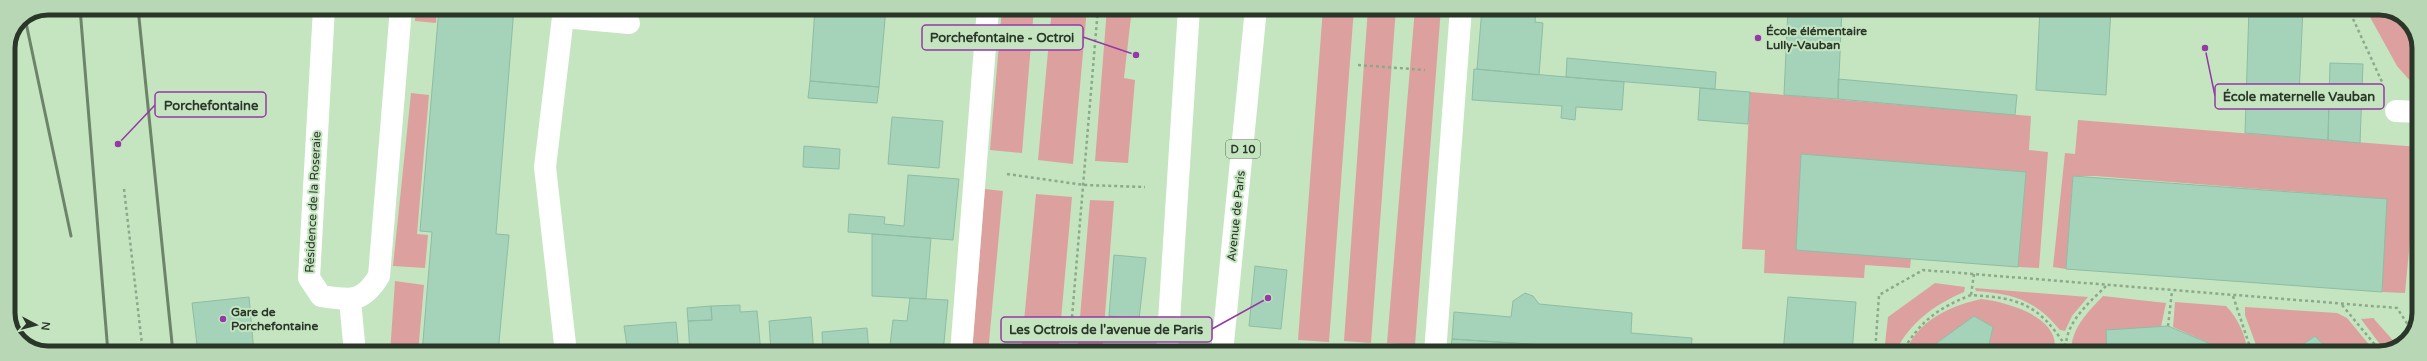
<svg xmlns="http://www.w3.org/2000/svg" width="2427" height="361" font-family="'Varela Round',sans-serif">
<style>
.green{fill:#dca19e}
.building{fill:#a4d3ba;stroke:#8ebca4}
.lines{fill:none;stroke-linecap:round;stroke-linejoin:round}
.path{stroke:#8ea88b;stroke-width:2.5;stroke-dasharray:3 3;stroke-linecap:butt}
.minor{stroke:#fff;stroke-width:22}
.major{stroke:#fff;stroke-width:22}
.rail{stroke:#6d836a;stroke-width:3}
.poi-dot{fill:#9539a4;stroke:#c4e5c0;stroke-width:1.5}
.labels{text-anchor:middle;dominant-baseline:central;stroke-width:4;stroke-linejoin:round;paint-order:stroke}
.shield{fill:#c4e5c0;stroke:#586b56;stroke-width:1}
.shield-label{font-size:11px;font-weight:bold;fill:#2a3728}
.poi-label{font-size:12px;font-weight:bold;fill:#2a3728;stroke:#c4e5c0;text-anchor:start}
.street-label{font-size:12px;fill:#2a3728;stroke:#c4e5c0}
.rim{fill:none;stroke:#2a3728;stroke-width:5}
.leader{fill:none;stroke:#9539a4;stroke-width:1.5}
.callout-dot{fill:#9539a4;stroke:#c4e5c0;stroke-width:1.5}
.callout{fill:#c4e5c0;stroke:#9539a4;stroke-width:1.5}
.callout-label{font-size:13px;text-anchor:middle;font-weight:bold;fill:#2a3728}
</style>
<rect width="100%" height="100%" fill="#c4e5c0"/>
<path class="green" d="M 416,8 L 437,8 L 436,23 L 415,21 Z
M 1002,8 L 1034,8 L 1022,153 L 990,150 Z
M 1052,8 L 1087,8 L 1073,164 L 1038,160 Z
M 1107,8 L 1132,8 L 1124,78 L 1135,80 L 1128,163 L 1095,161 Z
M 1323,8 L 1354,8 L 1329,342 L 1298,340 Z
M 1368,8 L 1396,8 L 1371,343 L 1344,341 Z
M 1415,8 L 1441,8 L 1415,345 L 1387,343 Z
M 2365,8 C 2424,8 2419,46 2419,91 L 2397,66 Z
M 1750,92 L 2031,116 L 2029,150 L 2048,152 L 2039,268 L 2018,267 L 2026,172 L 1801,154 L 1797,250 L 1911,258 L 1910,268 L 1865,265 L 1864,278 L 1764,273 L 1765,250 L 1742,249 Z
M 411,93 L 429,95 L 417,234 L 428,235 L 425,268 L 393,266 Z
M 2078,120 L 2419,147 L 2405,293 L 2382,292 L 2386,199 L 2095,176 L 2073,176 L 2066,269 L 2053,267 L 2065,153 L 2075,154 Z
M 985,189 L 1003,191 L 988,353 L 972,351 Z
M 1036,194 L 1072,197 L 1058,353 L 1021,353 Z
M 1090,200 L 1114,201 L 1102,353 L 1077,353 Z
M 395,281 L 424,285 L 418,353 L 390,353 Z
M 1935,283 L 1965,287 L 1964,292 C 1934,305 1909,323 1895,353 L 1884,353 L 1888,317 Z
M 1975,288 L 2088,297 L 2072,316 L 2065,331 L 2060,330 C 2035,300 2014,294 1976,291 Z
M 2103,296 L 2166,303 L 2161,327 L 2107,353 L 2071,353 C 2071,328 2087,313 2103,296 Z
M 1981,299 C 2007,302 2063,317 2054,353 L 1987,353 L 1993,327 L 1974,316 L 1923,353 L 1905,353 C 1918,320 1950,306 1981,299 Z
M 2175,302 L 2226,306 C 2238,318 2246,336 2248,353 L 2218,353 L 2218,347 L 2173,327 Z
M 2245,307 L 2337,313 L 2347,318 L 2376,353 L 2331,353 L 2315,337 L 2290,353 L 2259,353 L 2245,315 Z
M 2374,318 L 2374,319 L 2398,346 L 2385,351 L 2361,319 Z"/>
<path class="building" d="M 439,8 L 514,8 L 496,234 L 509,235 L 498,353 L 422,353 L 432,232 L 420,231 Z
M 815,8 L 886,8 L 879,87 L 810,81 Z
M 1482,8 L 1536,8 L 1535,22 L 1543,23 L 1539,75 L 1477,69 Z
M 1788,8 L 1842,8 L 1838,99 L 1784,95 Z
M 2040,8 L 2111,8 L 2106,95 L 2036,90 Z
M 2249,8 L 2303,8 L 2299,95 L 2329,96 L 2328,140 L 2245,133 Z
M 1567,58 L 1716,72 L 1715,89 L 1566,77 Z
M 2330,63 L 2363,64 L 2360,143 L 2328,140 Z
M 1474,69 L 1624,82 L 1622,110 L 1576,107 L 1575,120 L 1561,118 L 1562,106 L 1472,100 Z
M 1838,79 L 2017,95 L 2015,115 L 1838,99 Z
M 810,81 L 879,87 L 877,103 L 808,98 Z
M 1700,88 L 1750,92 L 1748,124 L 1698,120 Z
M 892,117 L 943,121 L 939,168 L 888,164 Z
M 804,146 L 840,149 L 839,169 L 803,167 Z
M 1801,154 L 2026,172 L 2018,267 L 1796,250 Z
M 908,175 L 959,179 L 953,240 L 848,232 L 849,214 L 885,217 L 884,224 L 904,226 Z
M 2073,176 L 2387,199 L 2382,292 L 2066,269 Z
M 872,234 L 931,238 L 926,299 L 872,296 Z
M 1114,255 L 1146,258 L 1139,319 L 1109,316 Z
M 1255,266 L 1287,270 L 1281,329 L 1249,326 Z
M 1525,293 L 1533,296 L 1539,304 L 1632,313 L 1631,333 L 1692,338 L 1691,353 L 1558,353 L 1558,346 L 1452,339 L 1454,312 L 1511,317 L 1513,301 Z
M 249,297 L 254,353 L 198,353 L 192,303 Z
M 1788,297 L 1856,302 L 1852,353 L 1783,353 Z
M 910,298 L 948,300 L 943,353 L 889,353 L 893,320 L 907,321 Z
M 740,305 L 740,312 L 757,311 L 761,353 L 690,353 L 688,321 L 712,320 L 711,306 Z
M 711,306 L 712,320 L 688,321 L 687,308 Z
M 1974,316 L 1993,327 L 1987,353 L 1923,353 Z
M 811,317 L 814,353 L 771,353 L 769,321 Z
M 676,322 L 679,353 L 628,353 L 624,326 Z
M 2168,326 L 2218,347 L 2218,353 L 2107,353 L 2106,330 Z
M 867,328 L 869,353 L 823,353 L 822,332 Z
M 2315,336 L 2331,353 L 2290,353 Z
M 1452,339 L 1558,346 L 1558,353 L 1450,353 Z"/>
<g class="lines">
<path class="path" d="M 2348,8 L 2383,84
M 1358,65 L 1425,70
M 1007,174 L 1084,185 L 1145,187
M 124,189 L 143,353
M 1974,274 L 1971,295 C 2019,298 2038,304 2065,345 L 2061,353
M 2233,296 L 2252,353
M 2342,305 L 2381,352
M 2168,326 L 2172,291
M 1069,353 L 1098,8
M 1875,353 L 1879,295 L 1923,270 L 2397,308 L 2412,331
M 1901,353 C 1921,321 1936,309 1971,295
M 2066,353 C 2063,324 2087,305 2106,286"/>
<path class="minor" d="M 324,8 L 309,278 L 321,296 C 350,300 362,304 379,276 L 401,8
M 2396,111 L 2419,112
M 350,300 L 355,353
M 566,353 L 545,167 L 563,17 L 629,23
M 961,353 L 988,8
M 1435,353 L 1461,8"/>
<path class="major" d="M 1167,353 L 1189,8
M 1222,353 L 1256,8"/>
<path class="rail" d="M 80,8 L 108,353
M 138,8 L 173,353
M 25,18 L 71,236"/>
</g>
<g class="poi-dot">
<circle cx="1758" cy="38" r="4"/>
<circle cx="223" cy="319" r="4"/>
</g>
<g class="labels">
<rect class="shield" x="1226" y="140" width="34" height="18" rx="3"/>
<g class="shield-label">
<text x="1243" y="149">D 10</text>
</g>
<g class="poi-label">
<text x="1766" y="31">École élémentaire<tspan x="1766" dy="14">Lully-Vauban</tspan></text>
<text x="231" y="312">Gare de<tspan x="231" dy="14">Porchefontaine</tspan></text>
</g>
<g class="street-label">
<text transform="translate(313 202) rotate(-87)">Résidence de la Roseraie</text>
<text transform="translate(1236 216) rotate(-84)">Avenue de Paris</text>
</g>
</g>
<path d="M0 0H2427V361H0ZM48 15H2379A33 33 0 0 1 2412 48V313A33 33 0 0 1 2379 346H48A33 33 0 0 1 15 313V48A33 33 0 0 1 48 15Z" fill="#b8d7b4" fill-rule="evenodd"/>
<path class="rim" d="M48 15H2379A33 33 0 0 1 2412 48V313A33 33 0 0 1 2379 346H48A33 33 0 0 1 15 313V48A33 33 0 0 1 48 15Z"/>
<path class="leader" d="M1136 55L1083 37M2205 48L2215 96M118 144L155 105M1268 298L1212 329"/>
<g class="callout-dot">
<circle cx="1136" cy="55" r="4"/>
<circle cx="2205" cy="48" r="4"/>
<circle cx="118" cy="144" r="4"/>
<circle cx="1268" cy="298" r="4"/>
</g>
<g class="callout">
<rect x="922" y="25" width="161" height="25" rx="4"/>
<rect x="2215" y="84" width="169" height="25" rx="4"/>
<rect x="155" y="92" width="111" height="25" rx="4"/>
<rect x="1001" y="317" width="211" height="25" rx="4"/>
</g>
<g class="callout-label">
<text x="1002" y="42">Porchefontaine - Octroi</text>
<text x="2299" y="101">École maternelle Vauban</text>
<text x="211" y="110">Porchefontaine</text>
<text x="1106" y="334">Les Octrois de l'avenue de Paris</text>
</g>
<g transform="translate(36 325) rotate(97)" stroke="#c4e5c0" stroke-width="3" paint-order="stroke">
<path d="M0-3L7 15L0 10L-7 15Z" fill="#2a3728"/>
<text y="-6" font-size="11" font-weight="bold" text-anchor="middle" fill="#2a3728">N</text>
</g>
</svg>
